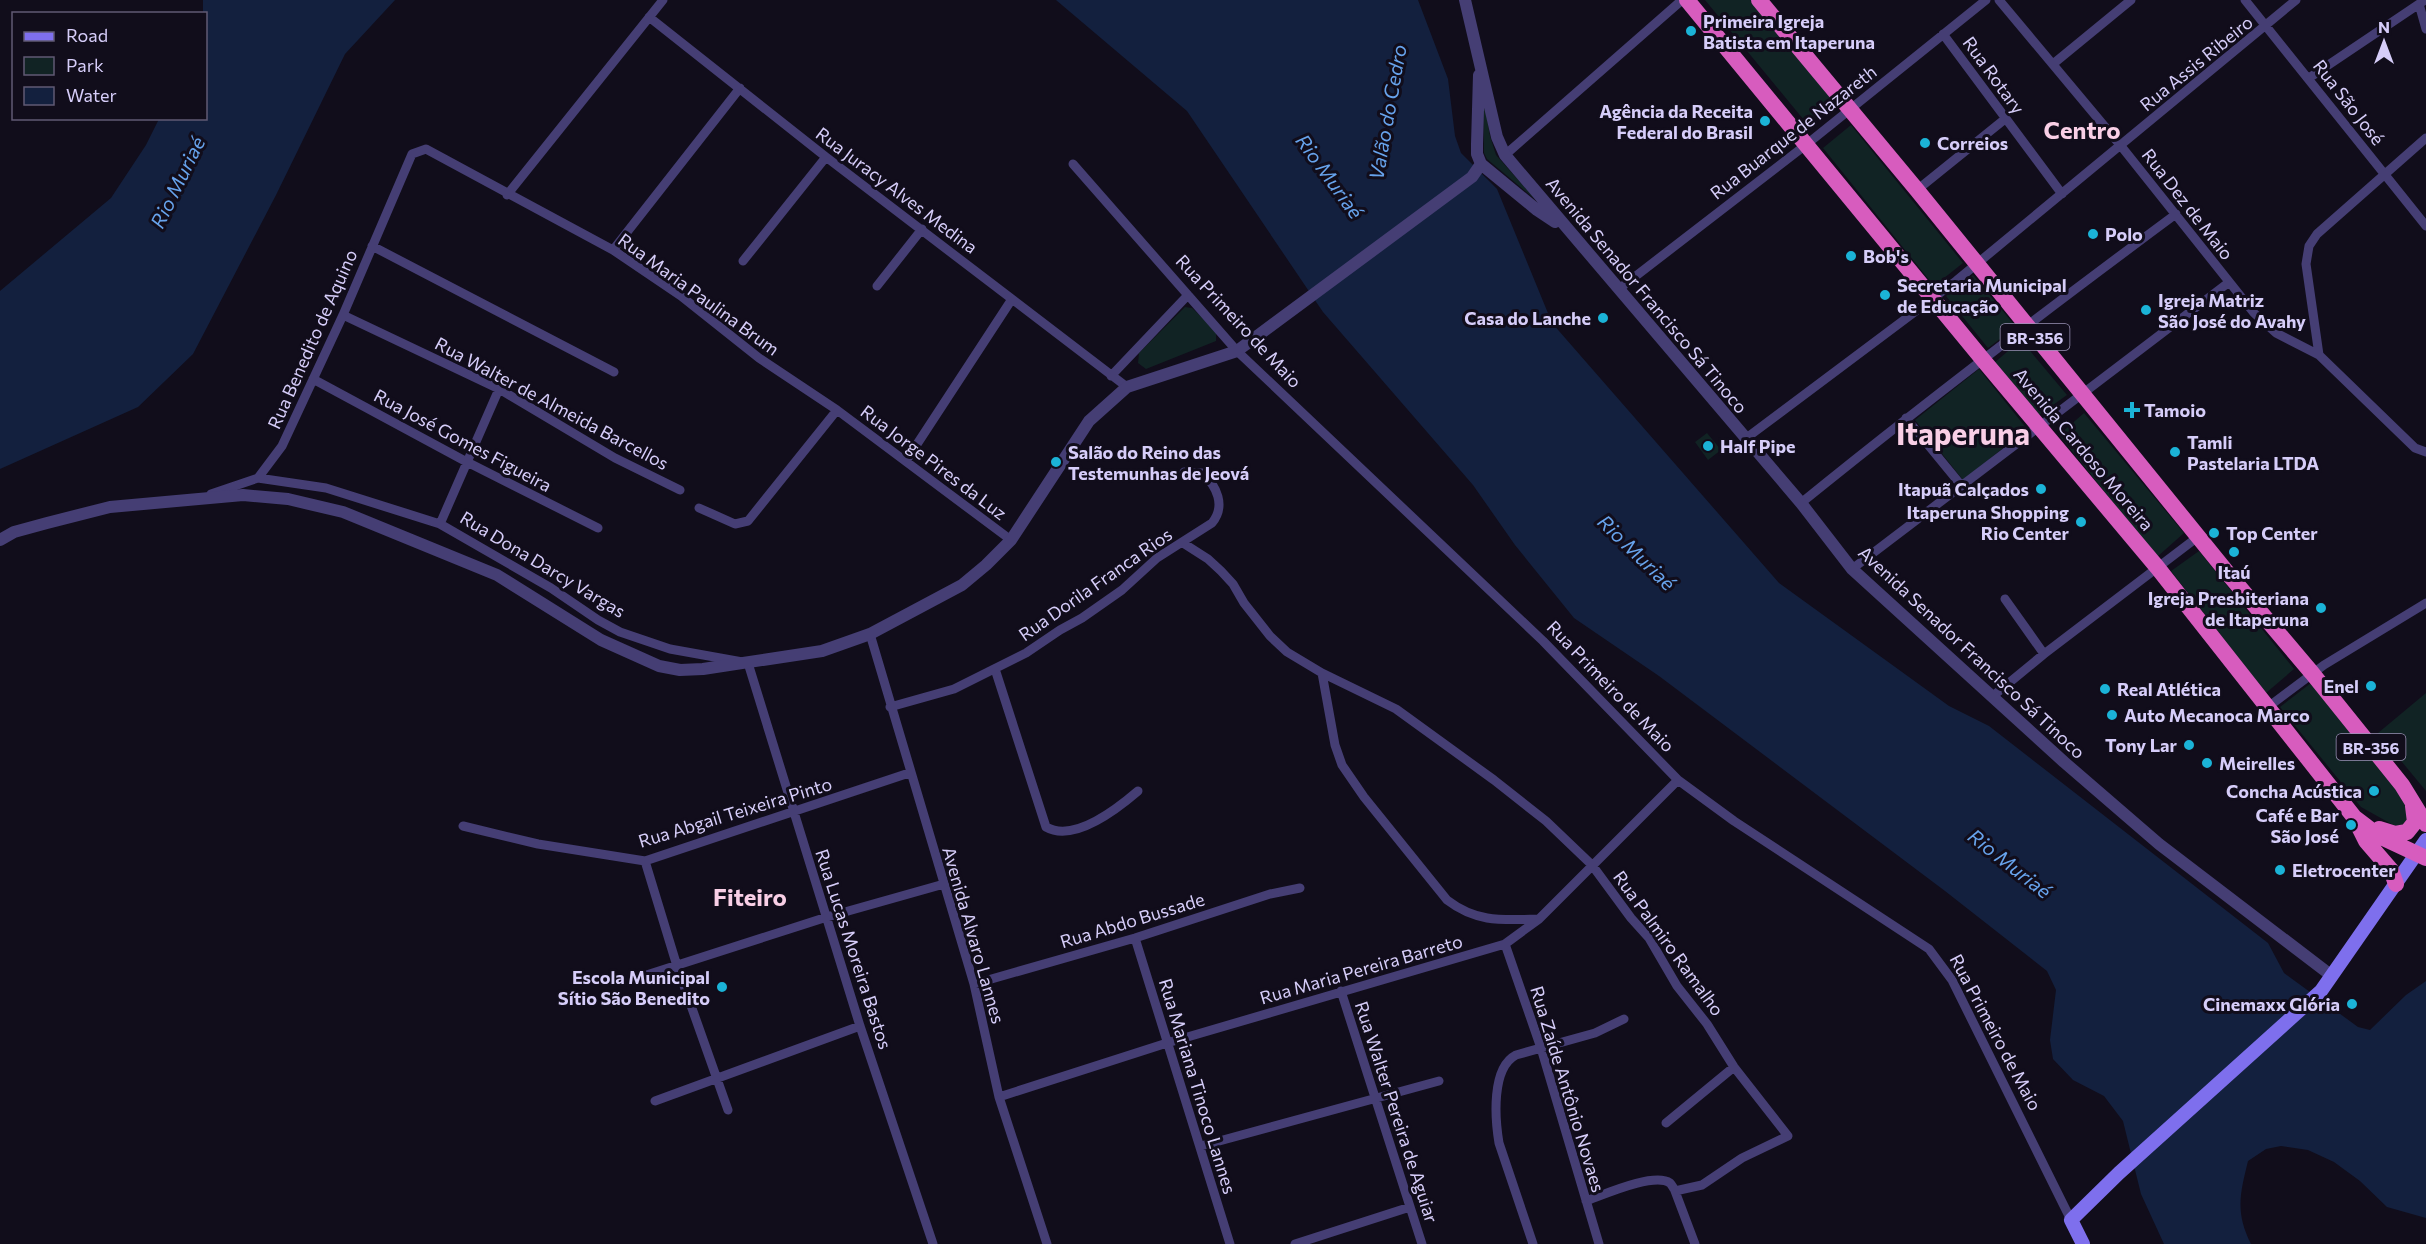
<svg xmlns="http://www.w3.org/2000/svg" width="2426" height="1244" font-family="Commissioner,sans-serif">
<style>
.green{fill:#112324}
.water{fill:#13203e}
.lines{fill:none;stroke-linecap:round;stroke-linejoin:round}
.minor{stroke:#453e74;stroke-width:9}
.tertiary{stroke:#453e74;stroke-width:12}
.secondary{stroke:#7e6fed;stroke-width:14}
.trunk{stroke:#d75cbe;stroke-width:16}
.poi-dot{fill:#1bb3d7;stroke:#110d1b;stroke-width:2}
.labels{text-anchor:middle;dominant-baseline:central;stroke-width:6;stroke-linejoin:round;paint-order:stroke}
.shield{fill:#110d1b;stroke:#9b93b6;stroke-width:1.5}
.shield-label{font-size:16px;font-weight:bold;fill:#d6cdf9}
.poi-label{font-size:18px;font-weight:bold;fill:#d6cdf9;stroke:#110d1b;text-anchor:start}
.street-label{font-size:18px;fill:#d6cdf9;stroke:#110d1b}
.water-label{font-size:20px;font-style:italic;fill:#67a3ec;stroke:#110d1b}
.district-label{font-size:24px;font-weight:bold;fill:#f9cfe6;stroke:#110d1b}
.town-label{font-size:30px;font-weight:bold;fill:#f9cfe6;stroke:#110d1b}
</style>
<rect width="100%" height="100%" fill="#110d1b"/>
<path class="green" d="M 1705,0 L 1751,0 L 1836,103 L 1808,125 Z
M 1483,96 L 1490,136 L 1496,155 L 1536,200 L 1487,159 L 1484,153 Z
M 1851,125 L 1963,263 L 1934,286 L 1823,148 Z
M 1973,275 L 2016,327 L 1988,348 L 1946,296 Z
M 1185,307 L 1192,308 L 1216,331 L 1216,341 L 1146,369 L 1138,363 L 1139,353 Z
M 2021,340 L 2067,395 L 2039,415 L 1994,363 Z
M 1979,369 L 2027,429 L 1963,480 L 1915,420 Z
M 2084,413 L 2184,533 L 2157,557 L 2059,435 Z
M 1707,433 L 1721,450 L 1708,460 L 1695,442 Z
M 2199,551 L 2294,669 L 2266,693 L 2171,571 Z
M 2311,683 L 2404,795 L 2409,818 L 2402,825 L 2395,826 L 2361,807 L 2280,707 Z
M 2426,693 L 2426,791 L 2378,733 Z"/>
<path class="water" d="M 203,0 L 395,0 L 345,54 L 276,195 L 193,354 L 138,407 L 0,469 L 0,291 L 111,198 L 146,145 L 159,119 L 206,118 L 206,14 L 203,13 Z
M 1056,0 L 1418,0 L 1448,79 L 1455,136 L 1461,153 L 1497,189 L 1552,323 L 1779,583 L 1949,706 L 1989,726 L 2268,943 L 2284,973 L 2358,1027 L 2370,1030 L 2406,995 L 2426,981 L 2426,1218 L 2387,1207 L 2360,1181 L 2334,1162 L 2308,1150 L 2281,1146 L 2266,1149 L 2248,1161 C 2240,1194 2235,1212 2251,1244 L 2164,1244 L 2141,1194 L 2123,1121 L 2104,1096 L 2073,1080 L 2053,1059 L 2050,1040 L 2056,990 L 2047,971 L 1945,891 L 1659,676 L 1574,618 L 1515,545 L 1473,485 L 1323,312 L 1187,111 Z"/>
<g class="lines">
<path class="minor" d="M 1999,0 L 2121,146 L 2254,313 L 2276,333 L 2319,355 L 2415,448 L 2426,452
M 2245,0 L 2426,226
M 2419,4 L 2426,29
M 649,17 L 826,157 L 1127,387
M 1943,34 L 2062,194
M 2053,64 L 2131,0
M 2309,78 L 2425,0
M 1505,155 L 1682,0
M 1073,164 L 1237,351 L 1543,641 L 1678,780 L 1734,821 L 1929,949 L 1952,980 L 2071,1220
M 1917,190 L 2005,119
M 507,195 L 663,0
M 372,246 L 614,372
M 613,250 L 740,88
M 743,261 L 826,157
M 877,286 L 922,229
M 1619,289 L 1807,144 L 1986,0
M 343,315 L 499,389 L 615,458 L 680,490
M 2319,355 L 2306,264 L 2309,246 L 2317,234 L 2426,138
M 1111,376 L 1188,295
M 313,379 L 465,461 L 598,528
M 1906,418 L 1961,485
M 1745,439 L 1956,281 L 2296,0
M 906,461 L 1012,299
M 258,478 L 326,488 L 440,524 L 551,588 L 598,620 L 620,632 L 670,649 L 748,663 L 860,1026 L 933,1244
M 211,494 L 258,478 L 282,446 L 343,315 L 412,154 L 426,149 L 613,250 L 681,296 L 759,358 L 837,410 L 1011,540
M 1801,503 C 1923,404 2049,308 2176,214
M 699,508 L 735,524 L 748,521 L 837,410
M 440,524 L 499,389
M 1183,543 L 1208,559 L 1221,571 L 1233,584 L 1244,603 L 1270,636 L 1287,652 L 1322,673 L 1335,745 L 1342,765 L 1364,797 L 1447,900 C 1477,923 1503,920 1539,919
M 1852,569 L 2228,283
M 2005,599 L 2044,654
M 870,634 L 974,984 L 999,1097 L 1047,1244
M 995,669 L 1046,827 C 1074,843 1117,809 1138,791
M 1322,673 L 1396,709 L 1494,780 L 1546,821 L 1592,865 L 1631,918 L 1649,938 L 1677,986 L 1707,1024 L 1734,1067 L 1788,1136 L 1742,1158 L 1702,1185 L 1675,1191
M 1993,696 L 2044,654 L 2199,536
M 890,707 L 954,689 L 1026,653 L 1060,630 L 1082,618 L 1122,590 L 1157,558 L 1212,523 C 1226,506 1217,486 1202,473 L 1184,472
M 2268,707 L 2324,665 L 2426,603
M 463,826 L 538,844 L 645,861 L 909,773
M 645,861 L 677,966 L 728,1110
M 1135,938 L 1230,1244
M 1505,944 L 1541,1048 L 1599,1244
M 631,980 L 827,917 L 944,884
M 974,984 L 1135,938 L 1270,894 L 1300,888
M 1341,991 L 1422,1244
M 999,1097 L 1167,1043 L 1505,944 L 1539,919 L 1678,780
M 655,1101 L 860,1026
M 1666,1123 L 1734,1067
M 1201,1146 L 1439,1081
M 1586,1201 C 1603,1195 1654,1172 1670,1183 C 1671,1184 1675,1190 1675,1191 L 1695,1244
M 1295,1244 L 1410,1207
M 1533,1244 L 1499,1143 C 1495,1119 1491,1068 1516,1055 L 1595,1033 L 1624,1019"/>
<path class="tertiary" d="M 1465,0 L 1497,137 L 1505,155 L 1801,503 L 1852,569 L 2064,762 L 2159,844 L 2332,976
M 1479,75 L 1477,144 L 1477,154 L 1481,164 L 1537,210 L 1555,222
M 0,540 L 14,532 L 47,523 L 110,507 L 243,495 L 288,499 L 343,512 L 497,575 L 601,640 L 659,666 L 680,670 L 703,669 L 822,651 L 870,634 L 962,585 L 986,565 L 1011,540 L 1089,421 L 1127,387 L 1237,351 L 1472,177 L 1481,164"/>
<path class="secondary" d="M 2083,1244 L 2071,1220 L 2119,1173 L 2321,991 L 2426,840"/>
<path class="trunk" d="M 1687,0 L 1984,361 L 2157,567 L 2354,817 L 2379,836 L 2426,858
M 1759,0 L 1917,190 L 2230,576 L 2312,673 L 2402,785 L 2426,824
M 2357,823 L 2366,841 L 2391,870 L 2396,884
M 2379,829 L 2395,834 L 2407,832 L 2415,822 L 2413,806"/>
</g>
<g class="poi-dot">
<circle cx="1691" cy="31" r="6"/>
<circle cx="1765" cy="121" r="6"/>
<circle cx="1925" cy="143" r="6"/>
<circle cx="2093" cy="234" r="6"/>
<circle cx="1851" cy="256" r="6"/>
<circle cx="1885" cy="295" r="6"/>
<circle cx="2146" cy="310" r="6"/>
<circle cx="1603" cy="318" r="6"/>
<path d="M2129 401h6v6h6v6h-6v6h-6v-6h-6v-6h6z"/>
<circle cx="1708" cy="446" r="6"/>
<circle cx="2175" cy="452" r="6"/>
<circle cx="1056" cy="462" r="6"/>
<circle cx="2041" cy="489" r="6"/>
<circle cx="2081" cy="522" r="6"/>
<circle cx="2214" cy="533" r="6"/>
<circle cx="2234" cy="552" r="6"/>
<circle cx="2321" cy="608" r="6"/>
<circle cx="2371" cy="686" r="6"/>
<circle cx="2105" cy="689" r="6"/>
<circle cx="2112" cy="715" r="6"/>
<circle cx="2189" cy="745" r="6"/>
<circle cx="2207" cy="763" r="6"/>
<circle cx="2374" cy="791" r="6"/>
<circle cx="2351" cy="825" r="6"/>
<circle cx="2280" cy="870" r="6"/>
<circle cx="722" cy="987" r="6"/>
<circle cx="2352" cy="1004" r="6"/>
</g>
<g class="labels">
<g class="shield">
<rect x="2000.5" y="324" width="69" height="26" rx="4.5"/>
<rect x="2336.5" y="734" width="69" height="26" rx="4.5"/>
</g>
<g class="shield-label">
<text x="2035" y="337">BR-356</text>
<text x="2371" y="747">BR-356</text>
</g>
<g class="poi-label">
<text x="1703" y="21">Primeira Igreja<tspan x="1703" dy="21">Batista em Itaperuna</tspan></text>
<text x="1753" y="111" text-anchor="end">Agência da Receita<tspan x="1753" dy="21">Federal do Brasil</tspan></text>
<text x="1937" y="143">Correios</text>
<text x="2105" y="234">Polo</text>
<text x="1863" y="256">Bob's</text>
<text x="1897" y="285">Secretaria Municipal<tspan x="1897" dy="21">de Educação</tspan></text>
<text x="2158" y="300">Igreja Matriz<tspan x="2158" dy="21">São José do Avahy</tspan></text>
<text x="1591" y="318" text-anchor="end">Casa do Lanche</text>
<text x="2144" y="410">Tamoio</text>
<text x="2187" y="442">Tamli<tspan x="2187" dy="21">Pastelaria LTDA</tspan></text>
<text x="1720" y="446">Half Pipe</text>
<text x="1068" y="452">Salão do Reino das<tspan x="1068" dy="21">Testemunhas de Jeová</tspan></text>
<text x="2029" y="489" text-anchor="end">Itapuã Calçados</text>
<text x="2069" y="512" text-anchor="end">Itaperuna Shopping<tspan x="2069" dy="21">Rio Center</tspan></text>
<text x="2226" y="533">Top Center</text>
<text x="2234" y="572" text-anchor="middle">Itaú</text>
<text x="2309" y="598" text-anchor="end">Igreja Presbiteriana<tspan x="2309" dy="21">de Itaperuna</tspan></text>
<text x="2359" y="686" text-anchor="end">Enel</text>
<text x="2117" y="689">Real Atlética</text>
<text x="2124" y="715">Auto Mecanoca Marco</text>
<text x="2177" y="745" text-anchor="end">Tony Lar</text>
<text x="2219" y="763">Meirelles</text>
<text x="2362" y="791" text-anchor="end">Concha Acústica</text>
<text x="2339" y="815" text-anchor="end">Café e Bar<tspan x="2339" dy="21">São José</tspan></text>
<text x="2292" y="870">Eletrocenter</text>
<text x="710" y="977" text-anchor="end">Escola Municipal<tspan x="710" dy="21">Sítio São Benedito</tspan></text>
<text x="2340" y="1004" text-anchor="end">Cinemaxx Glória</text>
</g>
<g class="street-label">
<text transform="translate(2196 63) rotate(-39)">Rua Assis Ribeiro</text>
<text transform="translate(1994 75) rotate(54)">Rua Rotary</text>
<text transform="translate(2349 102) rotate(52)">Rua São José</text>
<text transform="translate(1793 132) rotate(-38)">Rua Buarque de Nazareth</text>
<text transform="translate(897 190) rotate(37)">Rua Juracy Alves Medina</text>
<text transform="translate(2188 204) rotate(52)">Rua Dez de Maio</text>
<text transform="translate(699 294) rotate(36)">Rua Maria Paulina Brum</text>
<text transform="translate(1647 295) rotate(50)">Avenida Senador Francisco Sá Tinoco</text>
<text transform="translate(1239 321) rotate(47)">Rua Primeiro de Maio</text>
<text transform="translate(312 339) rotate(-66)">Rua Benedito de Aquino</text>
<text transform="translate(552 403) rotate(28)">Rua Walter de Almeida Barcellos</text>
<text transform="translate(463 440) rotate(28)">Rua José Gomes Figueira</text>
<text transform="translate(2084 449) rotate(50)">Avenida Cardoso Moreira</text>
<text transform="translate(934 462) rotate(37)">Rua Jorge Pires da Luz</text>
<text transform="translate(543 564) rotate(31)">Rua Dona Darcy Vargas</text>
<text transform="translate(1095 584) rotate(-35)">Rua Dorila Franca Rios</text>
<text transform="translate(1972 652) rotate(43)">Avenida Senador Francisco Sá Tinoco</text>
<text transform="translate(1611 686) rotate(46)">Rua Primeiro de Maio</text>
<text transform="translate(735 812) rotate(-17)">Rua Abgail Teixeira Pinto</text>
<text transform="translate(1132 920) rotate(-17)">Rua Abdo Bussade</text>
<text transform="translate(974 935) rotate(74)">Avenida Alvaro Lannes</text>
<text transform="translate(1669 943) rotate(54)">Rua Palmiro Ramalho</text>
<text transform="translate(854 949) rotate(72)">Rua Lucas Moreira Bastos</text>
<text transform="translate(1361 969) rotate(-16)">Rua Maria Pereira Barreto</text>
<text transform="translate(1996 1032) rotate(62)">Rua Primeiro de Maio</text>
<text transform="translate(1198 1086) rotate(73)">Rua Mariana Tinoco Lannes</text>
<text transform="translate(1568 1089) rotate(73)">Rua Zaíde Antônio Novaes</text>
<text transform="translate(1397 1112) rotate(72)">Rua Walter Pereira de Aguiar</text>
</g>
<g class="water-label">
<text transform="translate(1387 112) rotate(-80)">Valão do Cedro</text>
<text transform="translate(1330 176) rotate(54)">Rio Muriaé</text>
<text transform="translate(177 182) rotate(-64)">Rio Muriaé</text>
<text transform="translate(1637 552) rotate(44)">Rio Muriaé</text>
<text transform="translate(2010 863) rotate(38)">Rio Muriaé</text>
</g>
<g class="district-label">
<text x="2082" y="129">Centro</text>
<text x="750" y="896">Fiteiro</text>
</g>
<g class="town-label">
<text x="1963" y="432">Itaperuna</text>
</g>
</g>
<rect x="12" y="12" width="195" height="108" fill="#110d1b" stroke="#605a74" stroke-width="1.5"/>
<rect x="24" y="32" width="30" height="9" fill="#7e6fed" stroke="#605a74" stroke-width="1.5"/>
<text x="66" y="42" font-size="18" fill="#d6cdf9">Road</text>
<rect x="24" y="57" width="30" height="18" fill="#112324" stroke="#605a74" stroke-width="1.5"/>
<text x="66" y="72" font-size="18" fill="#d6cdf9">Park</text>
<rect x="24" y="87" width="30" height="18" fill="#13203e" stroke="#605a74" stroke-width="1.5"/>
<text x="66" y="102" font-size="18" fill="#d6cdf9">Water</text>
<g transform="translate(2384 42)" stroke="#110d1b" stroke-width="4.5" paint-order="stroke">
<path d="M0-4.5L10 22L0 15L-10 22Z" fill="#d6cdf9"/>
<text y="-9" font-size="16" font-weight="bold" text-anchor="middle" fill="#d6cdf9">N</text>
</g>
</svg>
